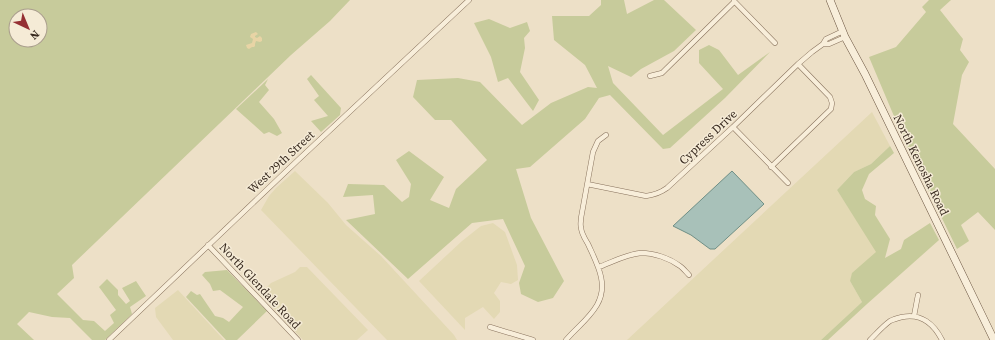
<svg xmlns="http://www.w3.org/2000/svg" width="995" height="340" font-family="'Source Serif 4',serif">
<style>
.farmland{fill:#e3d9b4}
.green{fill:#c7cb9b;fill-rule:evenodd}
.sand{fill:#e8d4a5}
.water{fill:#a8c1b9;stroke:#6f8f86}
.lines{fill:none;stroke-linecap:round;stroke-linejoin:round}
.street-casing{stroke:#88725d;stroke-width:5.5}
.secondary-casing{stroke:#6a5440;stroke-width:8}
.street{stroke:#f8eeda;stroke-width:4.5}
.secondary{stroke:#f8eeda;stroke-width:7}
.labels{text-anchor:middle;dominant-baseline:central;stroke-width:3;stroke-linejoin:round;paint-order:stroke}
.street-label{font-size:12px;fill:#392b20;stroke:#f5ebd6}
</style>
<rect width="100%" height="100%" fill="#ede0c7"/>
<path class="farmland" d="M 872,112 L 890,146 L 871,164 L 854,172 L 837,190 L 877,252 L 850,281 L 862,302 L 821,340 L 627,340 Z
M 295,171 L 328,203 L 346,225 L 381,256 L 454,335 L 457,340 L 387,340 L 261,210 L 269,196 L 276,188 Z
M 493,223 L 505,232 L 517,265 L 518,280 L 511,284 L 501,282 L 494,293 L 500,301 L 500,312 L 494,319 L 483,307 L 465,318 L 465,330 L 419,281 L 462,241 L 481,226 Z
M 300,267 L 307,267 L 368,330 L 357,340 L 303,340 L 260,294 L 271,283 L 295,272 Z
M 178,290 L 224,340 L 173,340 L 156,317 L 155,308 Z"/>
<path class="green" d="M 0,0 L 350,0 L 330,21 L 291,55 L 72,265 L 74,278 L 57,294 L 83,320 L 94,321 L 105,331 L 114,323 L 110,315 L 116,310 L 99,287 L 107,279 L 118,290 L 118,295 L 126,304 L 130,301 L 122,288 L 136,281 L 146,296 L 130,307 L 132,314 L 105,340 L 92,340 L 70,318 L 52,317 L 29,312 L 17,324 L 34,340 L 0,340 ZM 16,16 L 40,16 L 40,40 L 16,40 Z
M 601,0 L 624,0 L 627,14 L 654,0 L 664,0 L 696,30 L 674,51 L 641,69 L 631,77 L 608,66 L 613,83 L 663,135 L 723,89 L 699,63 L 699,50 L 709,45 L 719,50 L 738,75 L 770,52 L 725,98 L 670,148 L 663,149 L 610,95 L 599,98 L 585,119 L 530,167 L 516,169 L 531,218 L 564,281 L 553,298 L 538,302 L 521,294 L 519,283 L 525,266 L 503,219 L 472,223 L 408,279 L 346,220 L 375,214 L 373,195 L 343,197 L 348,184 L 384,185 L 402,202 L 409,197 L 411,184 L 396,160 L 409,151 L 444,177 L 430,200 L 449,208 L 456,189 L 487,160 L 451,120 L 435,120 L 413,97 L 417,80 L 458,78 L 480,82 L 522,125 L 551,103 L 588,87 L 597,88 L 585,65 L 554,40 L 552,16 L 589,16 L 601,5 Z
M 929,0 L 951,0 L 940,10 L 963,39 L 960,50 L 969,62 L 962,75 L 953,124 L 995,169 L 995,230 L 978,212 L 961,225 L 969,241 L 957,249 L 907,147 L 869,57 L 896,47 L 926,12 L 922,7 Z
M 489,19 L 510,28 L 527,22 L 530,31 L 524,38 L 525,48 L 520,72 L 539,100 L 533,111 L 508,78 L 498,82 L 491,57 L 474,23 Z
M 311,75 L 341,108 L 340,115 L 321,132 L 311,121 L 328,116 L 314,100 L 319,96 L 307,79 Z
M 268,79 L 265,85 L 269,90 L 259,102 L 274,119 L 282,133 L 277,136 L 269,132 L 264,134 L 236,109 Z
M 890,146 L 894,153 L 869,174 L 862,190 L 865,199 L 876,206 L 875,215 L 890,239 L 885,258 L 901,249 L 904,240 L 930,223 L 939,240 L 867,304 L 828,340 L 821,340 L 862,302 L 850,281 L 852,273 L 876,252 L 837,190 L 854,172 L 871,164 Z
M 227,270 L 267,311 L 237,340 L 226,340 L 186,297 L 191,291 L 197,295 L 200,294 L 215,316 L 223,318 L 229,322 L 243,307 L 220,290 L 213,291 L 210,284 L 202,275 L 205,272 Z"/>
<path class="sand" d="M 256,32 L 258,34 L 255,36 L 255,37 L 257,38 L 260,36 L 262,38 L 262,41 L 260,42 L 256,41 L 255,44 L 255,46 L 254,47 L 252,47 L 249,49 L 247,48 L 246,45 L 252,43 L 253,39 L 250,37 L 251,34 Z"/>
<path class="water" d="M 732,171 L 764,204 L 715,249 L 710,249 L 691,235 L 673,226 Z"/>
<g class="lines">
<g class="street-casing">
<path id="street" d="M 734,1 L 775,43
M 823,44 L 829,44 L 845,37
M 650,76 L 662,73 L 734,2
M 733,127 L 788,183
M 771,167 L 831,109 L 832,103 L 830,97 L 798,64
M 587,184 L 646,196 C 654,195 660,193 667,188 L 733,127 L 798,64 L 812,52 L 823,44 L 826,39 L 843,31
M 208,245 L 298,340
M 599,267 C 612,262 627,254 641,253 C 654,253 669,258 680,266 C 683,268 686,272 689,275
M 914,316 L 918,295
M 490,327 L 533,340
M 109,340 L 297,161 L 469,0
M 566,340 C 576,328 589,319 597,305 C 609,284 597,264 588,244 C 585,239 581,233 581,227 C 580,225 581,221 581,218 L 593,152 L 598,141 L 606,135
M 870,340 C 876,334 883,326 890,321 C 894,319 898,318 902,317 C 921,313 934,324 942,340"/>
</g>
<g class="secondary-casing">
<path id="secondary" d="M 830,0 L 845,37 L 865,74 L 994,340"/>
</g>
<use href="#street" class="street"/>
<use href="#secondary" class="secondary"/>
</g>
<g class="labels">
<g class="street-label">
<text transform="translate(708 137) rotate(-43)">Cypress Drive</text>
<text transform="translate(281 162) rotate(-43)">West 29th Street</text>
<text transform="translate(921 165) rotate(64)">North Kenosha Road</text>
<text transform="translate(260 286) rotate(47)">North Glendale Road</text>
</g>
</g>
<g transform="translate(28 28) rotate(136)"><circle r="19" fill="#f5ebd6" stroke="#aa9e8d"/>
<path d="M0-3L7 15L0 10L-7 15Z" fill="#952f33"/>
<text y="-6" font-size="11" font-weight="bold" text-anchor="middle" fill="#392b20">N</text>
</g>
</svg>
